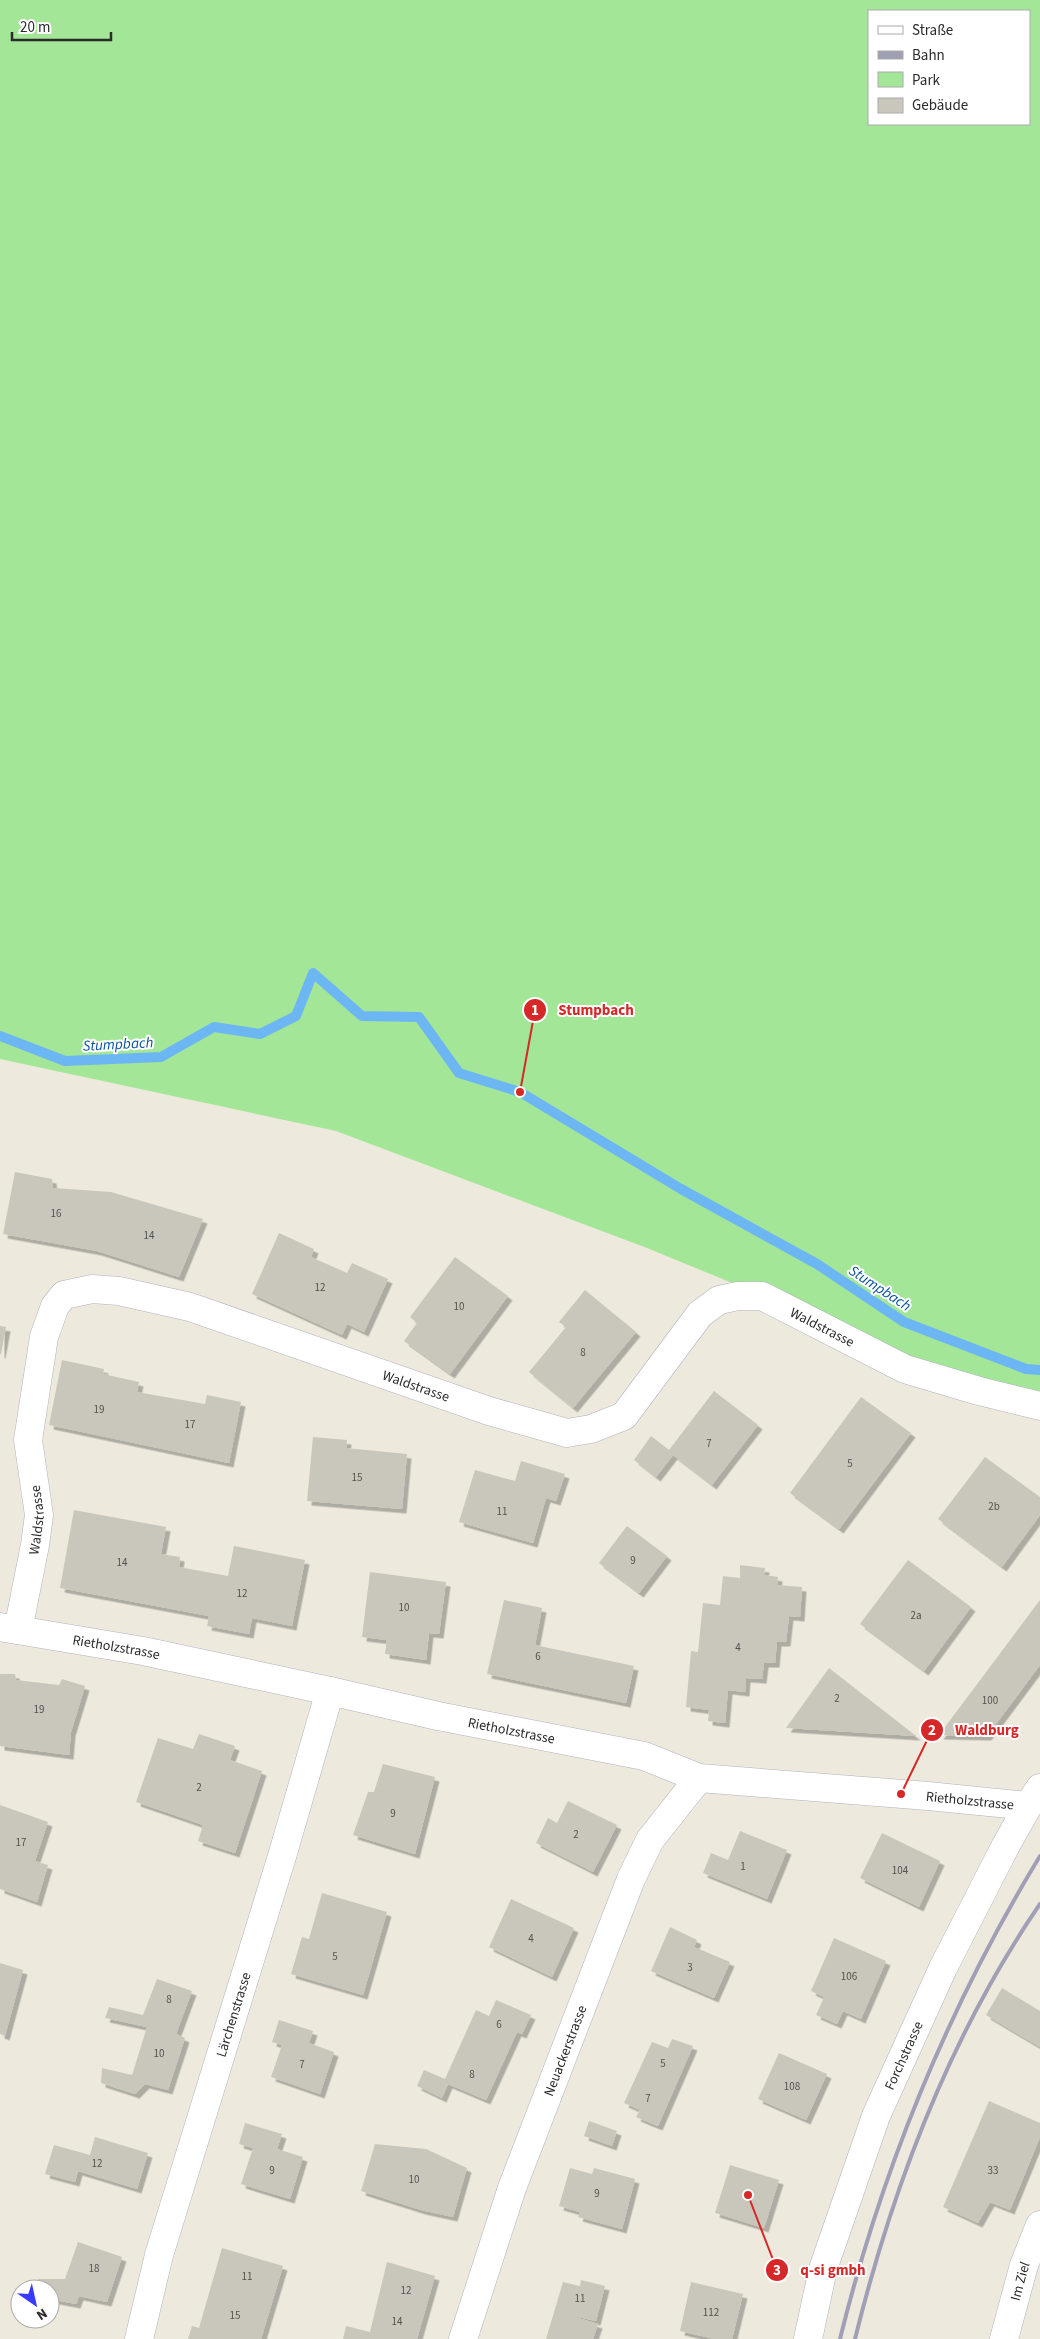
<svg xmlns="http://www.w3.org/2000/svg" width="1040" height="2339" font-family="'Source Sans 3',sans-serif">
<style>
.green{fill:#a4e697;fill-rule:evenodd}
.lines{fill:none;stroke-linecap:round;stroke-linejoin:round}
.stream{stroke:#6cb7f3;stroke-width:10}
.building{fill:#c9c7bb;filter:url(#shadow)}
.street-casing{stroke:#b1b1bf;stroke-width:29}
.secondary-casing{stroke:#b1b1bf;stroke-width:29}
.street{stroke:#fff;stroke-width:28}
.secondary{stroke:#fff;stroke-width:28}
.rail{stroke:#a09fb6;stroke-width:4}
.labels{text-anchor:middle;stroke-width:4;stroke-linejoin:round;paint-order:stroke}
.number-label{font-size:11px;fill:#52524f}
.street-label{font-size:14px;fill:#2b2b2b;stroke:#fff}
.water-label{font-size:15px;font-style:italic;fill:#0952a1;stroke:#fff}
.leader{fill:none;stroke:#d62828;stroke-width:2}
.callout-dot{fill:#d62828;stroke:#fff;stroke-width:2}
.mark-label{font-size:15px;text-anchor:middle;font-weight:bold;fill:#fff}
.callout-label{font-size:15px;text-anchor:middle;font-weight:bold;fill:#d62828;stroke:#fff;stroke-width:4;stroke-linejoin:round;paint-order:stroke}
</style>
<defs>
<filter id="shadow"><feDropShadow dx="4.5" dy="4.5" stdDeviation="0" flood-color="#0004"/></filter>
</defs>
<rect width="100%" height="100%" fill="#ede9dd"/>
<path class="green" d="M 0,0 L 1040,0 L 1040,1406 L 1029,1405 L 647,1248 L 336,1131 L 0,1059 ZM 869,11 L 1029,11 L 1029,124 L 869,124 Z"/>
<g class="lines">
<path class="stream" d="M 0,1036 L 65,1061 L 161,1057 L 214,1027 L 260,1034 L 296,1016 L 313,973 L 362,1016 L 419,1017 L 459,1073 L 520,1092 L 681,1189 L 817,1264 L 904,1322 L 1026,1369 L 1040,1370"/>
</g>
<path class="building" d="M 15,1172 L 52,1179 L 53,1188 L 111,1192 L 203,1219 L 179,1277 L 97,1251 L 3,1234 Z
M 279,1233 L 314,1249 L 311,1257 L 347,1273 L 352,1263 L 388,1279 L 364,1332 L 347,1324 L 342,1335 L 252,1294 Z
M 455,1257 L 508,1296 L 450,1374 L 404,1341 L 417,1323 L 410,1317 Z
M 585,1290 L 636,1332 L 573,1408 L 529,1372 L 566,1327 L 559,1322 Z
M 0,1326 L 6,1327 L 1,1354 L 0,1354 Z
M 62,1360 L 104,1369 L 103,1374 L 139,1382 L 137,1392 L 205,1404 L 207,1395 L 241,1402 L 229,1463 L 49,1425 Z
M 714,1391 L 758,1425 L 712,1485 L 673,1455 L 656,1477 L 634,1460 L 651,1436 L 669,1450 Z
M 861,1397 L 911,1433 L 839,1529 L 790,1493 Z
M 313,1437 L 347,1440 L 346,1448 L 407,1454 L 402,1509 L 307,1501 Z
M 985,1457 L 1040,1497 L 1040,1515 L 1002,1567 L 938,1519 Z
M 521,1461 L 565,1474 L 556,1501 L 546,1498 L 533,1543 L 459,1522 L 475,1470 L 515,1481 Z
M 74,1510 L 166,1527 L 161,1554 L 180,1557 L 179,1567 L 228,1576 L 234,1546 L 305,1560 L 292,1626 L 252,1618 L 249,1634 L 207,1626 L 209,1616 L 60,1588 Z
M 627,1526 L 667,1556 L 639,1593 L 599,1563 Z
M 908,1560 L 971,1607 L 924,1671 L 860,1624 Z
M 740,1565 L 765,1568 L 764,1575 L 778,1577 L 777,1585 L 802,1587 L 800,1617 L 789,1616 L 786,1642 L 777,1642 L 775,1663 L 764,1663 L 762,1679 L 746,1678 L 745,1692 L 728,1690 L 725,1723 L 708,1721 L 709,1710 L 686,1707 L 691,1651 L 698,1652 L 703,1603 L 720,1605 L 723,1576 L 740,1578 Z
M 370,1572 L 446,1582 L 439,1634 L 429,1633 L 426,1660 L 385,1654 L 387,1640 L 362,1637 Z
M 504,1600 L 542,1608 L 535,1645 L 634,1666 L 626,1703 L 487,1674 Z
M 1040,1600 L 1040,1665 L 987,1736 L 939,1735 Z
M 829,1668 L 916,1736 L 786,1728 Z
M 0,1674 L 15,1674 L 16,1680 L 59,1685 L 62,1679 L 85,1686 L 71,1732 L 69,1755 L 0,1746 Z
M 199,1734 L 235,1746 L 230,1760 L 262,1771 L 235,1853 L 198,1841 L 203,1825 L 136,1802 L 158,1738 L 193,1749 Z
M 383,1764 L 435,1777 L 415,1854 L 353,1835 L 368,1792 L 374,1792 Z
M 568,1801 L 617,1825 L 593,1872 L 536,1843 L 548,1818 L 557,1823 Z
M 0,1805 L 48,1822 L 35,1861 L 48,1865 L 37,1902 L 0,1889 Z
M 740,1831 L 787,1850 L 767,1899 L 703,1873 L 711,1853 L 728,1860 Z
M 882,1833 L 940,1861 L 919,1907 L 860,1878 Z
M 322,1893 L 387,1912 L 363,1995 L 291,1974 L 302,1937 L 309,1939 Z
M 511,1899 L 574,1928 L 552,1977 L 489,1947 Z
M 670,1927 L 697,1940 L 694,1947 L 730,1962 L 714,1998 L 651,1971 Z
M 834,1938 L 886,1961 L 861,2019 L 843,2011 L 837,2024 L 816,2015 L 824,1997 L 811,1991 Z
M 0,1963 L 23,1970 L 5,2036 L 0,2034 Z
M 157,1979 L 192,1991 L 176,2034 L 185,2038 L 168,2090 L 145,2084 L 135,2094 L 101,2083 L 102,2068 L 132,2075 L 147,2027 L 105,2018 L 109,2007 L 143,2015 Z
M 1002,1988 L 1040,2011 L 1040,2047 L 986,2015 Z
M 496,2000 L 531,2015 L 522,2034 L 517,2032 L 486,2100 L 448,2084 L 442,2098 L 417,2086 L 424,2070 L 445,2079 L 476,2010 L 489,2016 Z
M 279,2020 L 313,2031 L 309,2043 L 334,2052 L 320,2094 L 271,2077 L 282,2045 L 272,2042 Z
M 672,2039 L 693,2046 L 658,2126 L 636,2117 L 640,2110 L 624,2103 L 652,2042 L 668,2048 Z
M 779,2053 L 827,2074 L 806,2120 L 758,2099 Z
M 989,2101 L 1040,2123 L 1040,2137 L 1010,2210 L 990,2202 L 978,2223 L 943,2207 Z
M 589,2121 L 617,2131 L 612,2146 L 584,2136 Z
M 245,2123 L 282,2134 L 277,2149 L 303,2157 L 290,2199 L 241,2184 L 253,2148 L 239,2144 Z
M 95,2137 L 148,2153 L 137,2189 L 78,2171 L 75,2182 L 45,2174 L 54,2145 L 90,2155 Z
M 375,2144 L 426,2149 L 467,2168 L 453,2217 L 421,2210 L 361,2191 Z
M 730,2165 L 779,2180 L 764,2228 L 715,2213 Z
M 570,2168 L 592,2174 L 594,2168 L 635,2179 L 622,2229 L 578,2217 L 580,2212 L 559,2206 Z
M 78,2242 L 122,2257 L 107,2302 L 79,2296 L 76,2304 L 50,2299 L 50,2289 L 37,2289 L 38,2279 L 65,2279 Z
M 222,2248 L 283,2266 L 261,2339 L 188,2339 L 192,2326 L 199,2328 Z
M 387,2262 L 435,2276 L 417,2339 L 343,2339 L 346,2326 L 370,2332 Z
M 581,2280 L 605,2286 L 596,2321 L 561,2313 L 598,2324 L 593,2339 L 546,2339 L 563,2282 L 580,2286 Z
M 691,2282 L 743,2294 L 732,2339 L 715,2339 L 680,2331 Z"/>
<g class="lines">
<g class="street-casing">
<g id="street">
<path id="s1" d="M 0,1627 L 143,1651 L 330,1691 L 438,1716 L 644,1756 L 699,1778 L 928,1796 L 1028,1806"/>
<path id="s2" d="M 18,1630 L 35,1545 L 39,1515 L 28,1440 L 44,1337 L 55,1306 L 64,1295 L 92,1289 L 119,1291 L 190,1307 L 489,1411 L 567,1433 L 591,1429 L 624,1416 L 700,1314 L 719,1300 L 738,1296 L 762,1296 L 905,1369 L 979,1391 L 1040,1406"/>
<path id="s3" d="M 139,2339 L 159,2255 L 283,1853 L 330,1691"/>
<path id="s4" d="M 463,2339 L 512,2188 L 631,1879 L 650,1840 L 699,1778"/>
<path id="s5" d="M 1004,2339 L 1024,2265 L 1040,2225"/>
</g>
</g>
<g class="secondary-casing">
<g id="secondary">
<path id="s6" d="M 808,2339 L 823,2269 L 876,2116 L 943,1968 L 1005,1847 L 1028,1806 L 1040,1788"/>
</g>
</g>
<use href="#street" class="street"/>
<use href="#secondary" class="secondary"/>
<path class="rail" d="M 840,2339 C 882,2169 949,2006 1040,1856
M 855,2339 C 893,2185 950,2035 1040,1904"/>
</g>
<g class="labels">
<g class="number-label">
<text x="56" y="1217">16</text>
<text x="149" y="1239">14</text>
<text x="320" y="1291">12</text>
<text x="459" y="1310">10</text>
<text x="583" y="1356">8</text>
<text x="99" y="1413">19</text>
<text x="190" y="1428">17</text>
<text x="709" y="1447">7</text>
<text x="850" y="1467">5</text>
<text x="357" y="1481">15</text>
<text x="994" y="1510">2b</text>
<text x="502" y="1515">11</text>
<text x="633" y="1564">9</text>
<text x="122" y="1566">14</text>
<text x="242" y="1597">12</text>
<text x="404" y="1611">10</text>
<text x="916" y="1619">2a</text>
<text x="738" y="1651">4</text>
<text x="538" y="1660">6</text>
<text x="837" y="1702">2</text>
<text x="990" y="1704">100</text>
<text x="39" y="1713">19</text>
<text x="199" y="1791">2</text>
<text x="393" y="1817">9</text>
<text x="576" y="1838">2</text>
<text x="21" y="1846">17</text>
<text x="743" y="1870">1</text>
<text x="900" y="1874">104</text>
<text x="531" y="1942">4</text>
<text x="335" y="1960">5</text>
<text x="690" y="1971">3</text>
<text x="849" y="1980">106</text>
<text x="169" y="2003">8</text>
<text x="499" y="2028">6</text>
<text x="159" y="2057">10</text>
<text x="663" y="2067">5</text>
<text x="302" y="2068">7</text>
<text x="472" y="2078">8</text>
<text x="792" y="2090">108</text>
<text x="648" y="2102">7</text>
<text x="97" y="2167">12</text>
<text x="272" y="2174">9</text>
<text x="993" y="2174">33</text>
<text x="414" y="2183">10</text>
<text x="597" y="2197">9</text>
<text x="94" y="2272">18</text>
<text x="247" y="2280">11</text>
<text x="406" y="2294">12</text>
<text x="580" y="2302">11</text>
<text x="711" y="2316">112</text>
<text x="235" y="2319">15</text>
<text x="397" y="2325">14</text>
</g>
<g class="street-label">
<text dy="5" stroke="none"><textPath href="#s2" startOffset="1192">Waldstrasse</textPath></text>
<text dy="5" stroke="none"><textPath href="#s2" startOffset="712">Waldstrasse</textPath></text>
<text dy="5" stroke="none"><textPath href="#s2" startOffset="112">Waldstrasse</textPath></text>
<text dy="5" stroke="none"><textPath href="#s1" startOffset="118">Rietholzstrasse</textPath></text>
<text dy="5" stroke="none"><textPath href="#s1" startOffset="522">Rietholzstrasse</textPath></text>
<text dy="5" stroke="none"><textPath href="#s1" startOffset="988">Rietholzstrasse</textPath></text>
<text dy="5" stroke="none"><textPath href="#s3" startOffset="338">Lärchenstrasse</textPath></text>
<text dy="5" stroke="none"><textPath href="#s4" startOffset="306">Neuackerstrasse</textPath></text>
<text dy="5" stroke="none"><textPath href="#s6" startOffset="300">Forchstrasse</textPath></text>
<text dy="5" stroke="none"><textPath href="#s5" startOffset="60">Im Ziel</textPath></text>
</g>
<g class="water-label">
<text transform="translate(118 1044) rotate(-3)" y="5">Stumpbach</text>
<text transform="translate(880 1288) rotate(33)" y="5">Stumpbach</text>
</g>
</g>
<path class="leader" d="M520 1092L535 1010M901 1794L932 1730M748 2195L777 2270"/>
<g class="callout-dot">
<circle cx="520" cy="1092" r="5"/>
<circle cx="901" cy="1794" r="5"/>
<circle cx="748" cy="2195" r="5"/>
<circle cx="535" cy="1010" r="12"/>
<circle cx="932" cy="1730" r="12"/>
<circle cx="777" cy="2270" r="12"/>
</g>
<g class="mark-label">
<text x="535" y="1015">1</text>
<text x="932" y="1735">2</text>
<text x="777" y="2275">3</text>
</g>
<g class="callout-label">
<text x="596" y="1015">Stumpbach</text>
<text x="987" y="1735">Waldburg</text>
<text x="833" y="2275">q-si gmbh</text>
</g>
<rect x="868" y="10" width="162" height="115" fill="#ffffff" stroke="#aaaaaa"/>
<rect x="878" y="26" width="25" height="8" fill="#ffffff" stroke="#aaaaaa"/>
<text x="912" y="35" font-size="15" fill="#2b2b2b">Straße</text>
<rect x="878" y="51" width="25" height="8" fill="#a09fb6" stroke="#aaaaaa"/>
<text x="912" y="60" font-size="15" fill="#2b2b2b">Bahn</text>
<rect x="878" y="72" width="25" height="15" fill="#a4e697" stroke="#aaaaaa"/>
<text x="912" y="85" font-size="15" fill="#2b2b2b">Park</text>
<rect x="878" y="98" width="25" height="15" fill="#c9c7bb" stroke="#aaaaaa"/>
<text x="912" y="110" font-size="15" fill="#2b2b2b">Gebäude</text>
<g transform="translate(35 2304) rotate(146)"><circle r="24" fill="#ffffff" stroke="#aaaaaa"/>
<path d="M0-4L9 19L0 12L-9 19Z" fill="#383aff"/>
<text y="-8" font-size="14" font-weight="bold" text-anchor="middle" fill="#2b2b2b">N</text>
</g>
<path d="M12 32v8h99v-8" fill="none" stroke="#2b2b2b" stroke-width="2.5"/>
<text x="20" y="32" font-size="15" fill="#2b2b2b" stroke="#ffffff" stroke-width="4" paint-order="stroke">20 m</text>
</svg>
